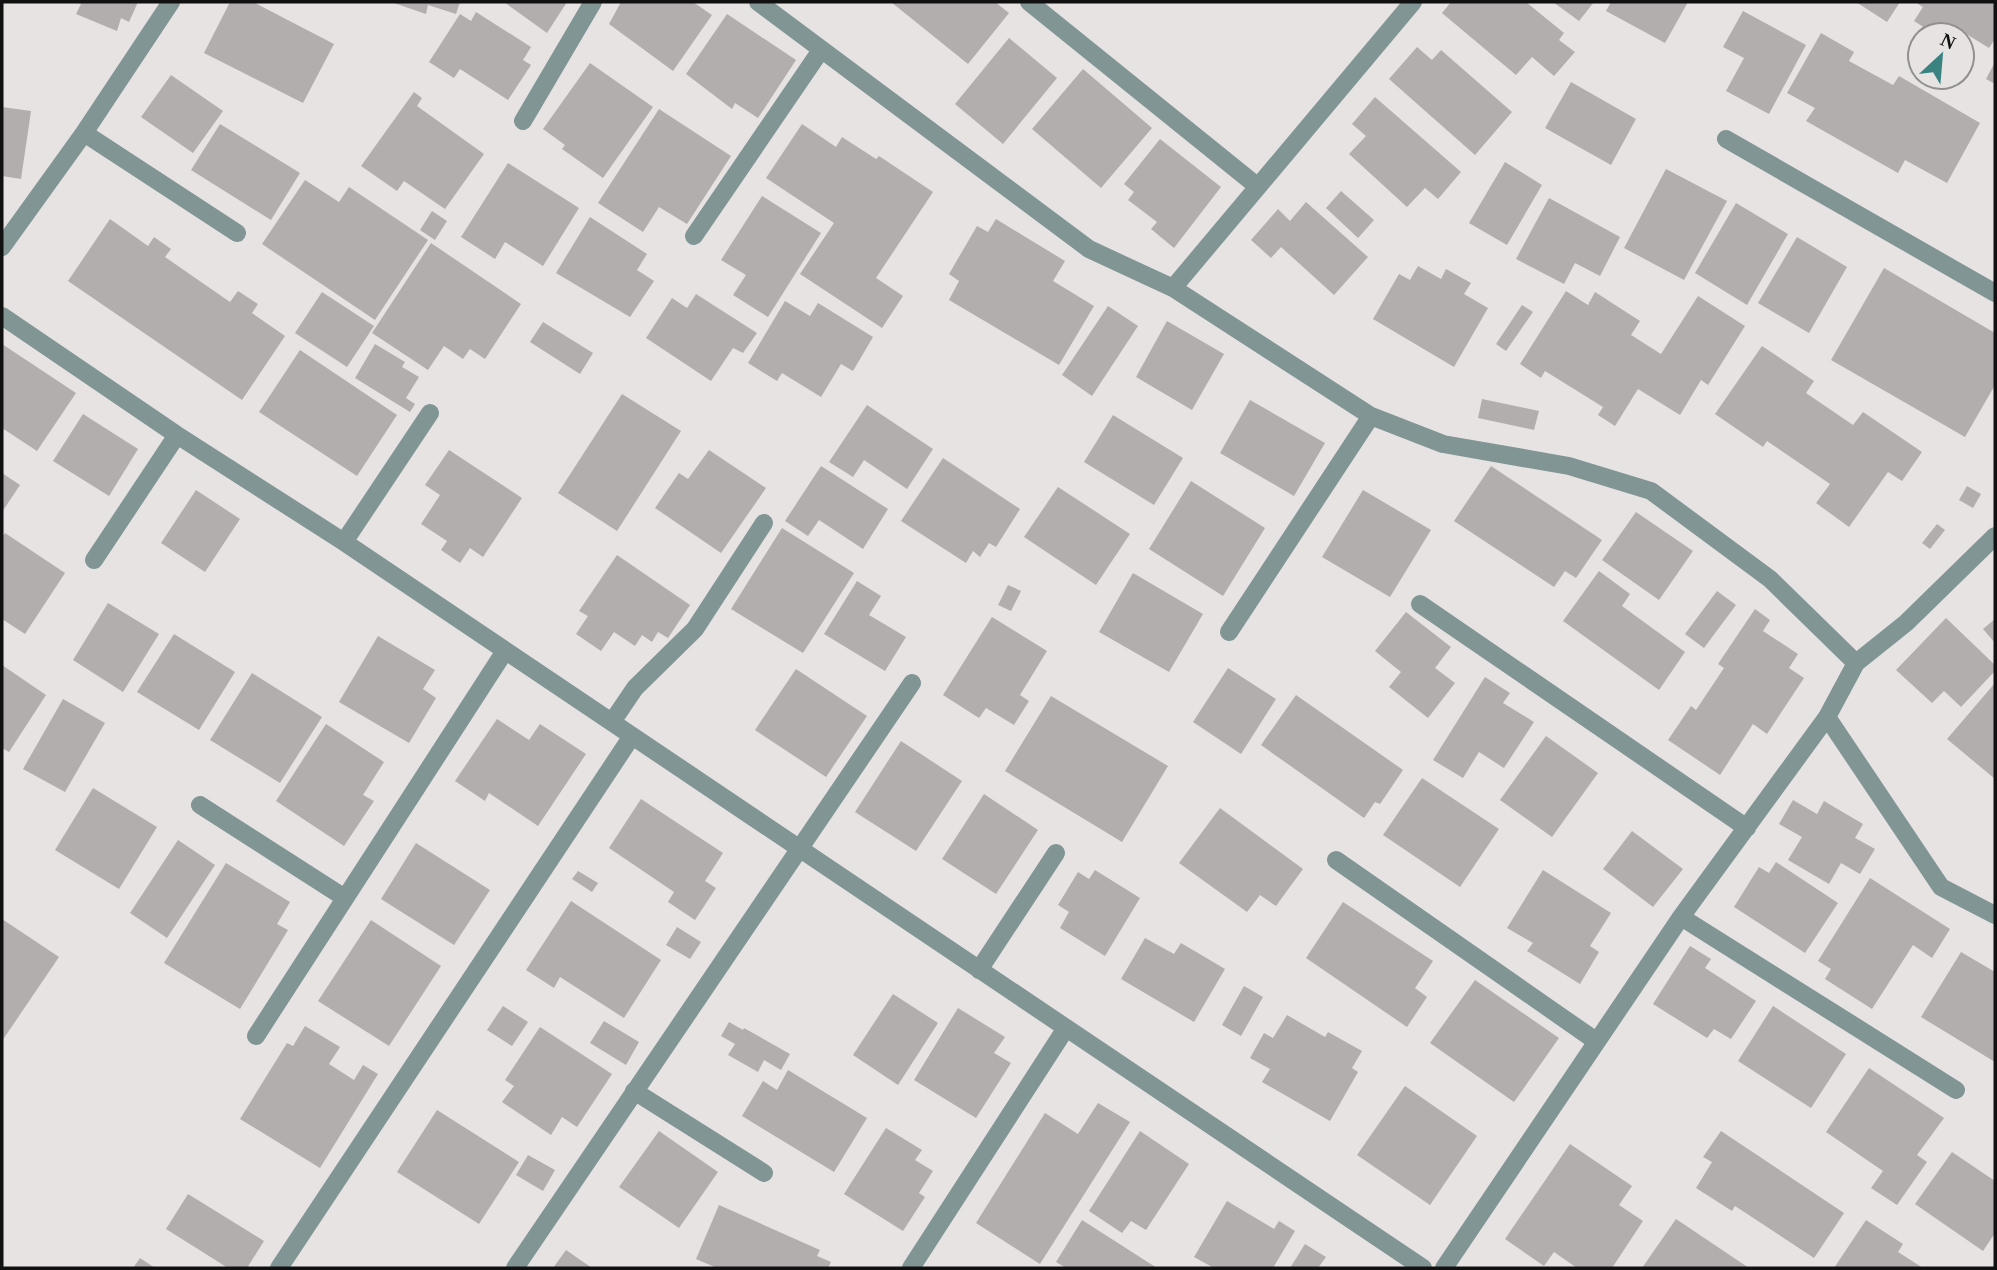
<svg xmlns="http://www.w3.org/2000/svg" width="1997" height="1270" font-family="Georgia,serif">
<style>
.building{fill:#b2aeae}
.lines{fill:none;stroke-linecap:round;stroke-linejoin:round}
.minor{stroke:#809594;stroke-width:18}
</style>
<rect width="100%" height="100%" fill="#e7e3e3"/>
<path class="building" d="M 75,2 L 138,2 L 129,22 L 121,18 L 117,31 L 76,14 L 81,4 Z
M 230,2 L 253,2 L 334,44 L 303,103 L 204,53 Z
M 391,2 L 460,2 L 456,14 L 428,5 L 426,14 Z
M 504,2 L 567,2 L 547,33 Z
M 621,2 L 693,2 L 712,15 L 673,71 L 609,24 Z
M 891,2 L 995,2 L 1009,13 L 968,64 Z
M 1451,2 L 1526,2 L 1564,33 L 1559,40 L 1575,52 L 1554,76 L 1532,57 L 1516,75 L 1442,13 Z
M 1553,2 L 1594,2 L 1579,21 Z
M 1611,2 L 1688,2 L 1665,43 L 1606,11 Z
M 1856,2 L 1900,2 L 1887,22 Z
M 1915,2 L 1995,2 L 1995,39 L 1989,48 L 1963,32 L 1961,35 L 1936,35 L 1914,21 L 1923,7 Z
M 1743,11 L 1806,45 L 1769,114 L 1726,91 L 1744,58 L 1723,47 Z
M 476,12 L 531,47 L 523,60 L 531,65 L 508,100 L 460,69 L 454,78 L 429,62 L 460,14 L 471,21 Z
M 727,14 L 796,60 L 758,118 L 735,103 L 732,109 L 686,74 Z
M 1821,33 L 1854,52 L 1849,61 L 1893,85 L 1899,76 L 1980,123 L 1947,183 L 1905,160 L 1898,173 L 1806,121 L 1815,108 L 1787,93 Z
M 1009,38 L 1057,78 L 1003,144 L 955,104 Z
M 1417,47 L 1432,60 L 1441,50 L 1512,112 L 1475,155 L 1389,79 Z
M 1995,62 L 1995,84 L 1986,79 Z
M 590,63 L 653,107 L 603,178 L 562,149 L 565,145 L 543,129 Z
M 1083,69 L 1152,128 L 1101,188 L 1032,129 Z
M 171,75 L 223,111 L 193,153 L 141,117 Z
M 1571,82 L 1636,119 L 1611,165 L 1545,128 Z
M 414,92 L 422,98 L 417,106 L 484,154 L 445,209 L 404,181 L 397,191 L 361,166 Z
M 1375,97 L 1461,172 L 1438,199 L 1425,188 L 1407,207 L 1349,154 L 1366,136 L 1352,124 Z
M 2,107 L 31,111 L 21,179 L 2,176 Z
M 659,109 L 731,156 L 687,224 L 659,207 L 643,232 L 598,203 Z
M 220,124 L 300,173 L 271,220 L 191,170 Z
M 802,124 L 836,147 L 842,137 L 876,159 L 879,156 L 933,192 L 876,278 L 903,296 L 882,328 L 800,274 L 834,223 L 766,178 Z
M 1160,139 L 1221,187 L 1174,248 L 1151,229 L 1157,222 L 1128,200 L 1134,192 L 1124,184 Z
M 1505,162 L 1542,185 L 1507,245 L 1469,223 Z
M 508,163 L 579,208 L 543,266 L 505,242 L 495,259 L 461,237 Z
M 1666,169 L 1727,201 L 1684,280 L 1624,248 Z
M 305,180 L 339,202 L 349,187 L 428,240 L 375,320 L 262,244 Z
M 1341,191 L 1374,220 L 1358,238 L 1326,208 Z
M 762,196 L 821,233 L 768,317 L 733,295 L 746,275 L 721,260 Z
M 1549,198 L 1620,237 L 1600,276 L 1575,263 L 1564,284 L 1516,259 Z
M 1306,202 L 1368,257 L 1334,295 L 1281,247 L 1271,258 L 1251,240 L 1278,209 L 1290,221 Z
M 1736,203 L 1788,234 L 1747,305 L 1695,273 Z
M 432,211 L 447,221 L 435,240 L 420,230 Z
M 590,217 L 647,254 L 637,270 L 654,281 L 630,317 L 556,273 Z
M 110,219 L 148,246 L 154,237 L 171,249 L 165,257 L 230,302 L 238,291 L 258,304 L 252,313 L 285,336 L 242,400 L 68,281 Z
M 996,219 L 1065,261 L 1053,281 L 1094,306 L 1059,365 L 949,300 L 959,281 L 949,274 L 977,226 L 988,232 Z
M 1797,237 L 1847,267 L 1809,333 L 1758,303 Z
M 431,243 L 521,304 L 485,359 L 470,349 L 463,359 L 444,346 L 428,370 L 372,333 Z
M 1418,266 L 1441,279 L 1446,269 L 1471,283 L 1464,294 L 1488,308 L 1454,367 L 1373,319 L 1399,274 L 1410,280 Z
M 1884,268 L 1995,333 L 1995,385 L 1965,437 L 1831,360 Z
M 1566,291 L 1588,305 L 1595,292 L 1640,321 L 1631,335 L 1661,354 L 1698,296 L 1745,326 L 1708,385 L 1701,380 L 1680,415 L 1638,389 L 1615,426 L 1598,415 L 1603,407 L 1545,371 L 1541,378 L 1520,364 Z
M 322,292 L 374,326 L 347,367 L 295,333 Z
M 696,294 L 757,333 L 743,353 L 733,348 L 711,381 L 646,338 L 672,298 L 687,308 Z
M 785,301 L 810,316 L 818,303 L 873,337 L 853,371 L 841,364 L 821,397 L 782,373 L 777,381 L 748,363 Z
M 1522,305 L 1533,312 L 1506,351 L 1496,344 Z
M 1108,306 L 1138,326 L 1092,396 L 1062,375 Z
M 1167,321 L 1224,354 L 1192,410 L 1136,377 Z
M 543,322 L 593,353 L 580,374 L 530,342 Z
M 2,344 L 76,393 L 37,451 L 2,428 Z
M 375,344 L 405,362 L 402,367 L 419,377 L 406,398 L 415,404 L 410,412 L 355,378 Z
M 1762,346 L 1814,381 L 1806,393 L 1853,425 L 1863,412 L 1922,452 L 1902,481 L 1888,472 L 1849,527 L 1816,503 L 1830,484 L 1767,441 L 1763,447 L 1715,414 Z
M 300,350 L 397,415 L 357,476 L 259,412 Z
M 622,394 L 681,431 L 617,531 L 558,493 Z
M 1482,399 L 1539,411 L 1534,430 L 1478,418 Z
M 1250,400 L 1325,443 L 1294,496 L 1220,453 Z
M 867,405 L 933,449 L 907,489 L 864,460 L 853,477 L 829,462 Z
M 83,414 L 138,449 L 109,496 L 53,461 Z
M 1113,415 L 1183,458 L 1154,505 L 1084,462 Z
M 449,450 L 522,498 L 483,557 L 470,548 L 460,563 L 441,550 L 447,541 L 421,524 L 440,495 L 425,485 Z
M 709,450 L 766,488 L 721,553 L 655,508 L 679,473 L 688,479 Z
M 943,458 L 1020,509 L 996,547 L 989,543 L 980,557 L 973,551 L 966,563 L 901,521 Z
M 821,466 L 888,509 L 863,549 L 819,520 L 808,536 L 785,521 Z
M 1491,466 L 1602,540 L 1576,578 L 1565,571 L 1554,587 L 1454,521 Z
M 2,473 L 20,485 L 2,512 Z
M 1191,481 L 1265,528 L 1223,596 L 1149,549 Z
M 1967,486 L 1981,494 L 1973,508 L 1959,500 Z
M 1058,487 L 1130,534 L 1096,585 L 1024,537 Z
M 196,490 L 240,519 L 205,572 L 161,543 Z
M 1363,490 L 1431,530 L 1390,597 L 1322,557 Z
M 1636,512 L 1693,551 L 1659,600 L 1602,560 Z
M 1937,524 L 1945,530 L 1930,549 L 1922,543 Z
M 782,528 L 854,573 L 803,653 L 731,609 Z
M 5,533 L 65,573 L 25,634 L 2,619 L 2,537 Z
M 617,555 L 690,605 L 668,638 L 658,632 L 652,642 L 642,635 L 635,646 L 614,632 L 601,651 L 576,634 L 588,616 L 579,611 Z
M 1599,571 L 1630,594 L 1622,606 L 1685,652 L 1659,690 L 1563,621 Z
M 1133,573 L 1203,614 L 1169,672 L 1099,632 Z
M 857,581 L 881,596 L 869,615 L 906,637 L 885,671 L 824,634 Z
M 1008,585 L 1021,591 L 1011,611 L 998,605 Z
M 1717,591 L 1736,605 L 1704,648 L 1685,634 Z
M 108,603 L 159,634 L 123,692 L 73,660 Z
M 1755,609 L 1770,620 L 1763,631 L 1798,654 L 1789,668 L 1804,678 L 1767,734 L 1753,724 L 1720,775 L 1668,740 L 1691,706 L 1696,710 L 1724,668 L 1718,664 Z
M 1406,612 L 1451,647 L 1435,668 L 1455,683 L 1428,718 L 1389,687 L 1401,672 L 1375,651 Z
M 992,617 L 1047,651 L 1020,695 L 1029,701 L 1014,725 L 986,708 L 979,718 L 943,695 Z
M 1946,618 L 1995,665 L 1995,671 L 1961,707 L 1944,691 L 1932,703 L 1896,670 Z
M 1995,619 L 1995,643 L 1983,629 Z
M 174,634 L 235,672 L 199,730 L 137,692 Z
M 378,636 L 435,670 L 423,689 L 436,698 L 409,743 L 339,702 Z
M 2,665 L 46,695 L 9,752 L 2,748 Z
M 1228,668 L 1276,699 L 1241,754 L 1193,722 Z
M 796,669 L 867,716 L 826,777 L 755,730 Z
M 252,673 L 322,717 L 280,783 L 210,740 Z
M 1485,677 L 1510,693 L 1503,703 L 1534,722 L 1504,768 L 1479,752 L 1463,778 L 1433,760 Z
M 1995,683 L 1995,779 L 1947,739 Z
M 1296,695 L 1403,770 L 1380,804 L 1375,802 L 1364,818 L 1261,745 Z
M 1051,696 L 1168,766 L 1122,842 L 1005,771 Z
M 63,699 L 105,723 L 65,792 L 23,769 Z
M 497,719 L 529,740 L 540,724 L 586,754 L 538,826 L 489,793 L 485,801 L 455,781 Z
M 326,724 L 384,762 L 363,795 L 374,801 L 344,846 L 276,801 Z
M 1546,736 L 1598,773 L 1552,837 L 1500,800 Z
M 901,741 L 962,781 L 916,851 L 855,812 Z
M 1422,778 L 1499,829 L 1460,887 L 1383,835 Z
M 93,788 L 157,827 L 119,889 L 55,850 Z
M 984,794 L 1038,830 L 996,894 L 942,859 Z
M 641,799 L 723,853 L 705,881 L 716,888 L 695,920 L 668,902 L 674,892 L 609,848 Z
M 1793,800 L 1817,814 L 1824,801 L 1863,824 L 1855,838 L 1875,849 L 1860,874 L 1841,863 L 1829,884 L 1788,860 L 1802,837 L 1779,824 Z
M 1220,808 L 1303,869 L 1276,906 L 1260,895 L 1247,912 L 1179,863 Z
M 1632,831 L 1683,869 L 1653,907 L 1603,869 Z
M 178,840 L 215,865 L 167,938 L 130,913 Z
M 416,843 L 490,890 L 454,945 L 381,899 Z
M 1776,862 L 1838,903 L 1805,953 L 1734,907 L 1759,867 L 1769,873 Z
M 226,863 L 290,902 L 277,924 L 288,930 L 240,1009 L 164,963 Z
M 1095,870 L 1140,898 L 1105,956 L 1060,928 L 1069,912 L 1058,905 L 1078,872 L 1089,879 Z
M 1543,870 L 1611,913 L 1590,946 L 1599,952 L 1580,984 L 1527,951 L 1533,943 L 1507,928 Z
M 578,871 L 598,883 L 592,892 L 572,879 Z
M 1870,878 L 1950,929 L 1932,958 L 1913,945 L 1872,1009 L 1825,979 L 1831,969 L 1818,961 Z
M 571,901 L 661,960 L 624,1018 L 560,977 L 554,988 L 526,970 Z
M 1343,902 L 1433,961 L 1415,988 L 1427,997 L 1407,1027 L 1306,958 Z
M 2,919 L 59,957 L 2,1041 Z
M 371,920 L 441,966 L 389,1046 L 318,1001 Z
M 677,927 L 701,942 L 690,959 L 666,945 Z
M 1145,938 L 1174,954 L 1181,943 L 1225,969 L 1194,1022 L 1121,979 Z
M 1690,946 L 1711,959 L 1705,968 L 1756,1001 L 1731,1039 L 1714,1029 L 1707,1038 L 1653,1004 Z
M 1961,952 L 1995,972 L 1995,1062 L 1921,1017 Z
M 1475,980 L 1559,1038 L 1514,1102 L 1430,1043 Z
M 1244,986 L 1263,997 L 1241,1036 L 1222,1025 Z
M 893,994 L 938,1023 L 898,1085 L 853,1055 Z
M 503,1006 L 528,1022 L 512,1046 L 487,1030 Z
M 1773,1006 L 1846,1054 L 1811,1108 L 1738,1061 Z
M 958,1008 L 1005,1037 L 994,1053 L 1011,1063 L 976,1118 L 914,1080 Z
M 1287,1015 L 1325,1037 L 1328,1032 L 1362,1051 L 1352,1068 L 1358,1072 L 1330,1121 L 1262,1082 L 1270,1069 L 1250,1058 L 1264,1033 L 1273,1038 Z
M 604,1021 L 639,1042 L 626,1065 L 590,1043 Z
M 729,1022 L 743,1030 L 744,1028 L 790,1054 L 781,1070 L 764,1060 L 758,1072 L 728,1055 L 735,1044 L 721,1036 Z
M 305,1026 L 340,1047 L 329,1064 L 354,1080 L 363,1065 L 378,1074 L 320,1168 L 240,1119 L 287,1043 L 293,1046 Z
M 540,1027 L 612,1074 L 577,1127 L 562,1117 L 551,1135 L 502,1102 L 514,1086 L 505,1080 Z
M 1869,1068 L 1944,1118 L 1917,1155 L 1927,1162 L 1897,1205 L 1871,1188 L 1883,1171 L 1826,1132 Z
M 788,1070 L 867,1118 L 834,1172 L 742,1116 L 763,1081 L 777,1090 Z
M 1405,1086 L 1477,1136 L 1430,1205 L 1357,1155 Z
M 1098,1103 L 1130,1122 L 1040,1264 L 976,1223 L 1045,1113 L 1078,1134 Z
M 437,1110 L 519,1162 L 479,1224 L 397,1172 Z
M 886,1128 L 922,1150 L 915,1160 L 933,1171 L 919,1193 L 925,1197 L 903,1231 L 844,1194 Z
M 659,1131 L 718,1172 L 679,1228 L 619,1187 Z
M 1140,1131 L 1189,1164 L 1146,1230 L 1131,1221 L 1122,1233 L 1089,1211 Z
M 1721,1131 L 1844,1213 L 1814,1258 L 1735,1206 L 1732,1211 L 1696,1188 L 1712,1162 L 1703,1157 Z
M 1570,1144 L 1632,1186 L 1619,1205 L 1643,1221 L 1612,1268 L 1577,1268 L 1554,1252 L 1544,1266 L 1505,1239 Z
M 1952,1152 L 1995,1181 L 1995,1233 L 1983,1251 L 1915,1204 Z
M 528,1155 L 555,1170 L 543,1191 L 516,1175 Z
M 188,1194 L 264,1241 L 247,1268 L 228,1268 L 166,1229 Z
M 1227,1201 L 1274,1229 L 1279,1221 L 1295,1231 L 1273,1268 L 1214,1268 L 1194,1257 Z
M 719,1205 L 820,1250 L 817,1256 L 831,1262 L 828,1268 L 717,1268 L 696,1259 Z
M 1676,1219 L 1749,1268 L 1642,1268 Z
M 1082,1220 L 1157,1268 L 1066,1268 L 1056,1262 Z
M 1866,1220 L 1903,1244 L 1898,1252 L 1923,1268 L 1834,1268 Z
M 1305,1244 L 1326,1257 L 1318,1268 L 1290,1268 Z
M 566,1250 L 592,1268 L 553,1268 Z
M 140,1258 L 155,1268 L 133,1268 Z"/>
<g class="lines">
<path class="minor" d="M 758,2 L 1089,249 L 1173,288 L 1371,416 L 1443,444 L 1569,466 L 1651,491 L 1770,579 L 1856,663
M 1029,2 L 1257,186
M 523,121 L 593,2
M 84,133 L 237,233
M 1726,139 L 1995,293
M 694,236 L 821,50
M 2,247 L 84,133 L 171,2
M 1173,288 L 1413,2
M 2,316 L 177,435 L 344,542 L 1423,1268
M 344,542 L 430,413
M 94,560 L 177,435
M 1420,604 L 1747,828
M 1229,632 L 1371,416
M 1827,717 L 1941,887 L 1995,915
M 612,722 L 635,688 L 695,629 L 764,523
M 200,805 L 345,898
M 1336,860 L 1596,1041
M 1681,917 L 1956,1090
M 979,970 L 1056,853
M 256,1036 L 505,651
M 634,1091 L 764,1173
M 279,1268 L 632,736
M 515,1268 L 912,683
M 911,1268 L 1066,1028
M 1444,1268 L 1681,917 L 1827,717 L 1856,663 L 1906,623 L 1995,536"/>
</g>
<rect width="1997" height="1270" fill="none" stroke="#121111" stroke-width="7"/>
<g transform="translate(1941 56) rotate(26)"><circle r="33" fill="#e7e3e3" stroke="#928f8f" stroke-width="2"/>
<path d="M0-5L12 26L0 18L-12 26Z" fill="#3b8381"/>
<text y="-10" font-size="19" font-weight="bold" text-anchor="middle" fill="#121111">N</text>
</g>
</svg>
